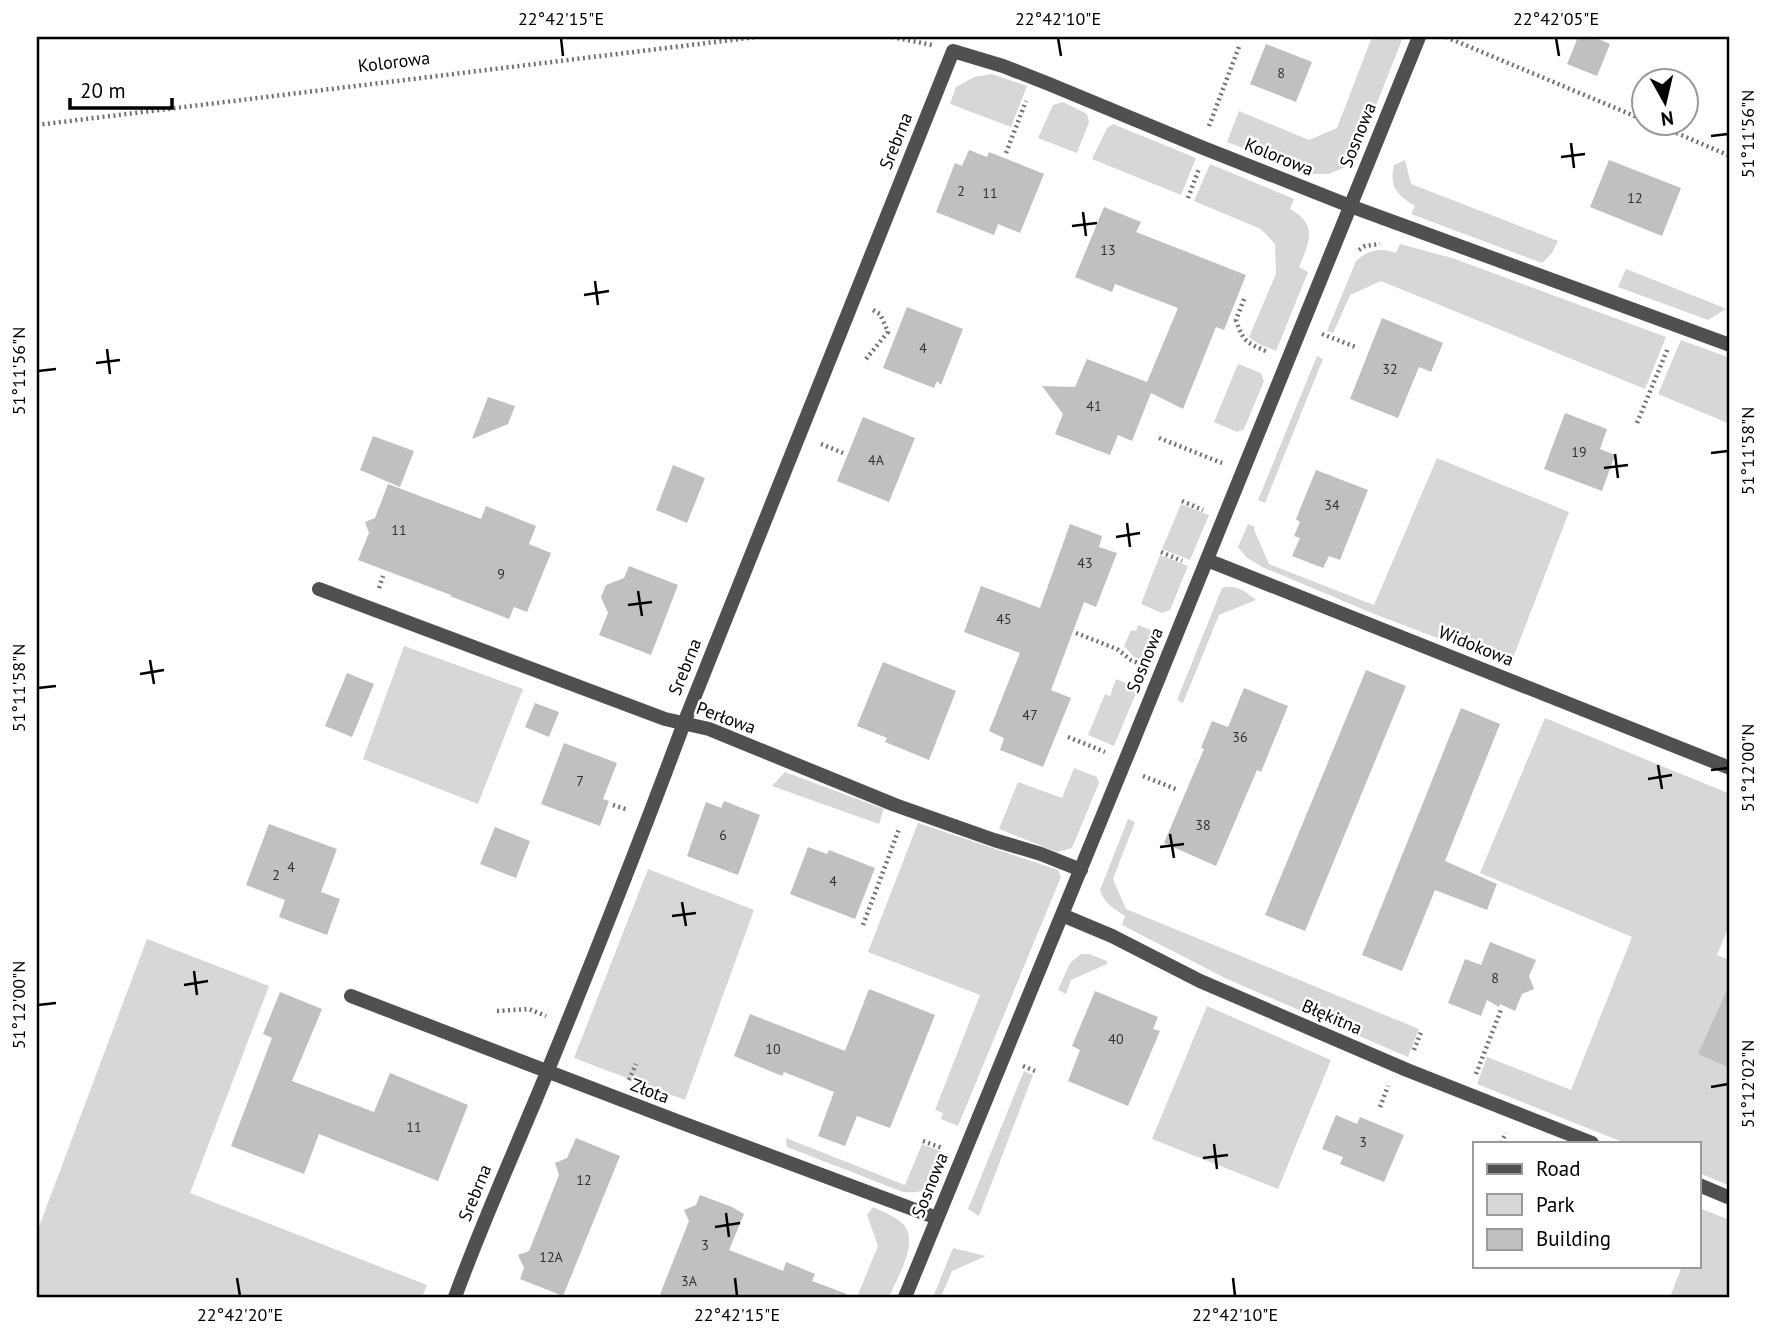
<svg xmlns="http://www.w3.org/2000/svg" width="1767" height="1334" font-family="'PT Sans',sans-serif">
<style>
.green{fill:#d7d7d7}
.building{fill:#c0c0c0}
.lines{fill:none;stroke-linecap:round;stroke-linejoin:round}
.path{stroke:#727272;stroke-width:4.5;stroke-dasharray:2 3.5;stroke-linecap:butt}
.minor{stroke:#505050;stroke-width:14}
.ticks{fill:none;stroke:#000;stroke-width:2.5}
.labels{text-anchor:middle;stroke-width:5;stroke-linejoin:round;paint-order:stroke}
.number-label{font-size:14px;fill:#303030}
.street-label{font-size:18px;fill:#000;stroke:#fff}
.neatline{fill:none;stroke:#000;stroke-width:2.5}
.ticks-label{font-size:18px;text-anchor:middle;fill:#000}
</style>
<rect width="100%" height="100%" fill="#fff"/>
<path class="green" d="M 1372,37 L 1403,37 L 1359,149 L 1345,167 L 1329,174 L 1312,174 L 1227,142 L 1239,111 L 1309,140 L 1337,128 Z
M 992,74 L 1027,86 L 1011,127 L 950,104 L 956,87 L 974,77 Z
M 1063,102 L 1087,114 L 1089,122 L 1077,153 L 1038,138 L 1053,105 Z
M 1113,124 L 1196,158 L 1181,195 L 1092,159 L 1107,128 Z
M 1405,160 L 1411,184 L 1558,241 L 1552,253 L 1542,263 L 1411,214 L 1415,206 C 1397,195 1389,187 1394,165 Z
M 1210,164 L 1294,199 L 1290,209 C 1319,225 1309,242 1299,267 L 1308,272 L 1276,351 L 1257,343 L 1249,337 L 1276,274 L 1275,244 L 1261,229 L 1194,201 Z
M 1400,244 L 1452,258 L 1666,337 L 1645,389 L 1381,281 L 1350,295 L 1333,333 L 1327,331 L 1356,261 C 1368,250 1380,247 1396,253 Z
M 1626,269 L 1712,303 L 1726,309 L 1708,320 L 1618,287 Z
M 1681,340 L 1730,358 L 1730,424 L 1658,394 Z
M 1317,356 L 1323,359 L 1265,503 L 1258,500 Z
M 1238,364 L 1261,373 L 1264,381 L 1244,429 L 1237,432 L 1214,422 Z
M 1437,458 L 1569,512 L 1510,666 L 1372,613 L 1262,567 L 1246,557 L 1238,547 L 1248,524 L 1255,527 L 1254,530 L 1269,564 L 1374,605 Z
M 1181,504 L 1209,515 L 1190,560 L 1162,549 Z
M 1160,555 L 1188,566 L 1170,610 L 1162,613 L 1141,604 Z
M 1226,587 C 1240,586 1246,592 1256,600 L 1219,615 L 1183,703 L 1177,700 L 1222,588 Z
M 1138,625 L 1156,632 L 1159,638 L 1148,663 L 1134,657 L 1124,646 L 1131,630 L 1136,631 Z
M 404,646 L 523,689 L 478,804 L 363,759 Z
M 1116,679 L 1133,686 L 1136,693 L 1114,746 L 1088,735 L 1105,694 L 1110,696 Z
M 1545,718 L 1730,794 L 1730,924 L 1717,955 L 1730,960 L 1730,1186 L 1699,1173 L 1699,1143 L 1625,1143 L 1477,1084 L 1487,1057 L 1571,1090 L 1632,937 L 1480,873 Z
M 1074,768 L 1097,777 L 1099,783 L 1072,848 L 1057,852 L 999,829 L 1018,782 L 1062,798 Z
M 785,772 L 884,809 L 879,824 L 772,786 Z
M 1128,819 L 1135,822 L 1113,879 L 1126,909 L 1419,1029 L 1408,1057 L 1227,979 L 1122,925 L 1125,916 C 1114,908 1104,904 1100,890 Z
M 918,823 L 1058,870 L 1061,877 L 958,1126 L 941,1119 L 943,1113 L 935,1110 L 980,995 L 868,952 Z
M 648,869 L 754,910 L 685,1100 L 574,1058 Z
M 147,939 L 269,986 L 190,1193 L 427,1285 L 422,1297 L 37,1297 L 37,1232 Z
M 1081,954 L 1089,954 L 1107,961 L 1107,964 L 1071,980 L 1066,994 L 1058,990 L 1070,963 Z
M 1207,1006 L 1331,1060 L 1278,1189 L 1152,1139 Z
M 1024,1071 L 1033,1075 L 979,1216 L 968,1209 Z
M 786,1138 L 905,1185 L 922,1144 L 948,1154 C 938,1179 933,1195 903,1192 L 787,1147 Z
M 873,1207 C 883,1212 895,1216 903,1224 C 920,1242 897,1278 889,1297 L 857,1297 L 878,1246 L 867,1215 Z
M 1699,1208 L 1730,1220 L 1730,1297 L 1670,1297 L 1682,1266 L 1699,1266 Z
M 953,1248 L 986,1256 L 952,1271 L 941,1297 L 933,1297 Z"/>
<path class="building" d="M 1578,37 L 1594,37 L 1610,44 L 1597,76 L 1567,64 Z
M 1266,44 L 1312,62 L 1296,102 L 1250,84 Z
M 969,150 L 987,157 L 989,152 L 1044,174 L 1020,233 L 998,224 L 994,235 L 936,212 L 955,163 L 962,166 Z
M 1609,160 L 1681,188 L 1662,236 L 1590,207 Z
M 1104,207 L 1141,222 L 1136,232 L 1246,275 L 1224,330 L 1216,327 L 1183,409 L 1151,393 L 1132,441 L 1118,435 L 1110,455 L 1055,434 L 1063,414 L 1042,386 L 1075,387 L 1087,359 L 1147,382 L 1178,308 L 1115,284 L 1112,292 L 1075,277 Z
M 907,307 L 963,329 L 941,385 L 937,381 L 934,388 L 883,368 Z
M 1382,318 L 1443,343 L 1431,372 L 1419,367 L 1398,418 L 1350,399 Z
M 488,397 L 515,406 L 508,424 L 472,439 Z
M 1565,413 L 1607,429 L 1600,449 L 1615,455 L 1602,491 L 1544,469 Z
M 863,417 L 915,438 L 889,502 L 837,481 Z
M 373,436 L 414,451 L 400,487 L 360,470 Z
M 673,465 L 705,478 L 687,523 L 656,510 Z
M 1316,470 L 1368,490 L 1340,560 L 1329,556 L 1323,568 L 1292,556 L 1300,538 L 1294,536 L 1300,522 L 1296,519 Z
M 388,484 L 481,519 L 486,506 L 536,526 L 529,544 L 551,553 L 527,612 L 514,607 L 509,619 L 450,596 L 451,595 L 358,560 L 369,533 L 365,522 L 375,518 Z
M 1070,524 L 1102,536 L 1099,547 L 1117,553 L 1096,607 L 1084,602 L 1051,690 L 1071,698 L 1043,767 L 1000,750 L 1004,738 L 989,731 L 1020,653 L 964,632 L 981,586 L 1040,608 Z
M 629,566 L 678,585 L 651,655 L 599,635 L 608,613 L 601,597 L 606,585 L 624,578 Z
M 883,662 L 956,691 L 929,760 L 885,742 L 887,738 L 857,726 Z
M 1366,670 L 1406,686 L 1305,931 L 1265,915 Z
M 347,673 L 374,684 L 352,737 L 325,726 Z
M 1244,688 L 1288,706 L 1261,772 L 1257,770 L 1216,866 L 1164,843 L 1204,749 L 1201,748 L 1212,721 L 1228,727 Z
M 535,703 L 559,712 L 549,737 L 525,727 Z
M 1461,708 L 1500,724 L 1445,861 L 1497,884 L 1487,910 L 1435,890 L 1402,971 L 1362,955 Z
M 564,743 L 617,763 L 603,799 L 609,801 L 600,826 L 541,804 Z
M 724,801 L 760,815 L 738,875 L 687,856 L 706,802 L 721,808 Z
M 269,824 L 337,849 L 321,892 L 340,899 L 327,935 L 279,917 L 285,900 L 246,885 Z
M 495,827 L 530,841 L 516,878 L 480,864 Z
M 808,847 L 827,854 L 829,850 L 875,868 L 855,919 L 790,894 Z
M 1490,942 L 1536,960 L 1529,976 L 1534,989 L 1522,994 L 1515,1011 L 1500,1004 L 1499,1007 L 1487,1000 L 1481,1016 L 1448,1003 L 1465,959 L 1481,965 Z
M 1730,983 L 1730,1068 L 1698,1054 Z
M 869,989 L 935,1015 L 890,1128 L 857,1116 L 845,1146 L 818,1136 L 834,1092 L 784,1072 L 782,1076 L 734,1056 L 750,1014 L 845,1051 Z
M 1095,991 L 1158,1017 L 1153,1029 L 1160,1031 L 1128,1106 L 1068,1081 L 1080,1050 L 1072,1046 Z
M 280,992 L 322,1009 L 292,1081 L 374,1112 L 390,1073 L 468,1105 L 438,1181 L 319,1134 L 304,1174 L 231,1146 L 272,1038 L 263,1034 Z
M 1336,1115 L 1357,1124 L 1360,1117 L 1404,1135 L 1384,1182 L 1340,1164 L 1343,1157 L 1322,1149 Z
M 576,1138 L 620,1156 L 563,1296 L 520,1279 L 524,1268 L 518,1255 L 529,1251 L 559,1175 L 555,1163 L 567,1158 Z
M 700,1195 L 732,1207 L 744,1214 L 729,1250 L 783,1271 L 786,1262 L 815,1274 L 812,1281 L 847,1294 L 846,1297 L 659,1297 L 689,1221 L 684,1210 L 696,1205 Z"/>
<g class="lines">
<path class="path" d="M 892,37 L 932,45
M 1446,37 L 1644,120
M 1651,122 L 1730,156
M 37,125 L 756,37
M 1209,126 L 1240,44
M 1006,153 L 1026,101
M 1188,198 L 1199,169
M 1359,250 L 1365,246 L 1380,244
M 1244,299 L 1236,320 C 1243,342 1247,343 1268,352
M 1322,334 L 1358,348
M 866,359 L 888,332 L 880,314 L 873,310
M 1637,423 L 1668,348
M 1159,438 L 1222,463
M 821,444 L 843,453
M 1182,501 L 1203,510
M 1161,552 L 1182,561
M 379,588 L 383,576
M 1076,633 L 1117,649 L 1131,660 L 1141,664
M 1068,737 L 1105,752
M 1143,776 L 1178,790
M 613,805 L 628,810
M 863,925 L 899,829
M 497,1011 L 529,1009 L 546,1016
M 1414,1050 L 1422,1030
M 1023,1066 L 1035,1071
M 1476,1074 L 1501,1010
M 629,1080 L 636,1064
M 1380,1107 L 1388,1086
M 923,1141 L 942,1148
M 1501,1143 L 1506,1133"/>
<path class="minor" d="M 1207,560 L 1730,768
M 319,589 L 665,719 L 709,729 L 895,805 L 994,840 L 1041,854 L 1081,870
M 1062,915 L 1112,936 L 1200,981 L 1407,1070 L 1592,1143
M 351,996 L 677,1121 L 937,1218
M 1699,1185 L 1730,1198
M 455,1297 C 483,1220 517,1146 548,1070 C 595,955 641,839 684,723 L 953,51 L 1003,66 L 1049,84 L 1201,147 L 1350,206 L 1730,345
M 905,1297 L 1132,744 L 1419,37"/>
</g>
<path class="ticks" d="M 561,38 L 563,56M 1058,38 L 1061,56M 1556,38 L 1559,56M 1711,136 L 1728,134M 1571,143 L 1574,168M 1561,157 L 1585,154M 1083,212 L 1086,236M 1072,226 L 1097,223M 595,281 L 598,305M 584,295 L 609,291M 107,349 L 110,374M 96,363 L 120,360M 38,371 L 56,369M 1711,453 L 1728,451M 1615,454 L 1618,478M 1604,468 L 1628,465M 1127,523 L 1130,547M 1116,537 L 1140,533M 638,591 L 642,616M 628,605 L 652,602M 150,660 L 154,684M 140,674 L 164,670M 38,688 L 56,686M 1658,765 L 1662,789M 1711,770 L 1728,768M 1648,779 L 1672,775M 1170,834 L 1174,858M 1160,847 L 1184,844M 682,902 L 686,926M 672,916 L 696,913M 194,971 L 197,995M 184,985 L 208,981M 38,1005 L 56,1003M 1711,1087 L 1728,1084M 1214,1144 L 1217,1169M 1203,1158 L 1228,1155M 726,1213 L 729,1237M 715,1227 L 740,1223M 237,1278 L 240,1296M 735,1278 L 737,1296M 1233,1278 L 1235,1296"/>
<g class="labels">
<g class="number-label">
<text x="1281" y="78">8</text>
<text x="961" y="196">2</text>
<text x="990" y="198">11</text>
<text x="1635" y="203">12</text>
<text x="1108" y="255">13</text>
<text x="923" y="353">4</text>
<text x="1390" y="374">32</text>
<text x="1094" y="411">41</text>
<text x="1579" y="457">19</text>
<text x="876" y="465">4A</text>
<text x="1332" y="510">34</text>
<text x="399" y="535">11</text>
<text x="1085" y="568">43</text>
<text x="501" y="579">9</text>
<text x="1004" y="624">45</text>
<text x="1030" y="720">47</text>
<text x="1240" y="742">36</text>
<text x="580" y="786">7</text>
<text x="1203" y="830">38</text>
<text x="723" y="840">6</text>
<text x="291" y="872">4</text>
<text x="276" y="880">2</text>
<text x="833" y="886">4</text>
<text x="1495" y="983">8</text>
<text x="1116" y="1044">40</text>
<text x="773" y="1054">10</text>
<text x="414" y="1132">11</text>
<text x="1363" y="1147">3</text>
<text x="584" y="1185">12</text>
<text x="705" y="1250">3</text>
<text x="551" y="1262">12A</text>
<text x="689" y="1286">3A</text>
</g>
<g class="street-label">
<text transform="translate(394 62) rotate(-7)" y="6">Kolorowa</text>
<text transform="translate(1358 135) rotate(-68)" y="6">Sosnowa</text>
<text transform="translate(896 141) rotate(-68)" y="6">Srebrna</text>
<text transform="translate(1279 157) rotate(22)" y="6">Kolorowa</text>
<text transform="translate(1476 646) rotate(22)" y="6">Widokowa</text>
<text transform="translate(1145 660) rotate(-68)" y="6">Sosnowa</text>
<text transform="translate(685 667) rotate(-68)" y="6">Srebrna</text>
<text transform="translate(726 718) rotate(20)" y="6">Perłowa</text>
<text transform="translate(1332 1017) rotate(23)" y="6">Błękitna</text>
<text transform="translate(650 1091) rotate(21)" y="6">Złota</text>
<text transform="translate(930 1185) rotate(-68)" y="6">Sosnowa</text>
<text transform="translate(475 1193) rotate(-68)" y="6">Srebrna</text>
</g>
</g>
<rect width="1767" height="1334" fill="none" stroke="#ffffff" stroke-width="77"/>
<rect x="1473" y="1142" width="228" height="126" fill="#ffffff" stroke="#999999" stroke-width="2"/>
<rect x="1487" y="1164" width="35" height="10" fill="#505050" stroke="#999999" stroke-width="2"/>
<text x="1536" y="1176" font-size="21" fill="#000000">Road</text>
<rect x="1487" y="1194" width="35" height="21" fill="#d7d7d7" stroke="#999999" stroke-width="2"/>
<text x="1536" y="1212" font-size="21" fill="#000000">Park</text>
<rect x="1487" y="1229" width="35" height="21" fill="#c0c0c0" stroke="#999999" stroke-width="2"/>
<text x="1536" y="1246" font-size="21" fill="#000000">Building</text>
<g transform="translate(1665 102) rotate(172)"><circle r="33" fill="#ffffff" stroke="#999999" stroke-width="2"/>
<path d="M0-5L12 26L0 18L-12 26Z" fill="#000000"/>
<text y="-10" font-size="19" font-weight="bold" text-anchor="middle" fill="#000000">N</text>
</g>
<path d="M70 98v10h102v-10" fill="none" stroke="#000000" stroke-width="3.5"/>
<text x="80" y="98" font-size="21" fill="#000000" stroke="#ffffff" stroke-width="5" paint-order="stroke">20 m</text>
<rect x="38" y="38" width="1690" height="1258" class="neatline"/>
<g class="ticks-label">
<text x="561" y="25">22°42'15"E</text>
<text x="1058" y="25">22°42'10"E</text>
<text x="1556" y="25">22°42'05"E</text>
<text transform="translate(1748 134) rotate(-90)" y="6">51°11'56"N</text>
<text transform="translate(19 371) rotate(-90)" y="6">51°11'56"N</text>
<text transform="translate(1748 451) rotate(-90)" y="6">51°11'58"N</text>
<text transform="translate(19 688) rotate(-90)" y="6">51°11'58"N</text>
<text transform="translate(1748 768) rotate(-90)" y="6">51°12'00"N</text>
<text transform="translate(19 1005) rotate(-90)" y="6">51°12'00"N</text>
<text transform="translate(1748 1084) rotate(-90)" y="6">51°12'02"N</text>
<text x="240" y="1321">22°42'20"E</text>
<text x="737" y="1321">22°42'15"E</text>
<text x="1235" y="1321">22°42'10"E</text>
</g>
</svg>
